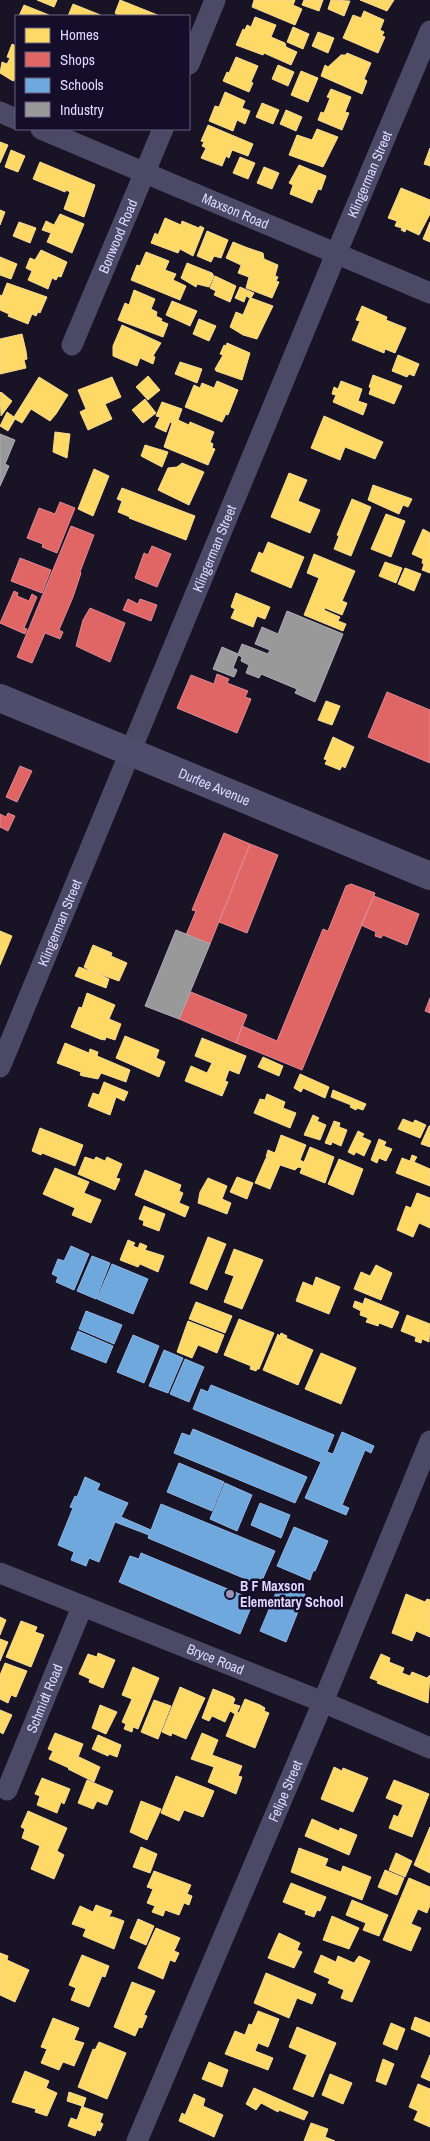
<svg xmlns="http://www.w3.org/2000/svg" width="430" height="2141" font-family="'Archivo Narrow',sans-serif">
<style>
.homes{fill:#ffd966;stroke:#f5d994}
.shops{fill:#e06666;stroke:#e08894}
.schools{fill:#6fa8dc;stroke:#91b6e6}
.industry{fill:#999;stroke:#aeacb8}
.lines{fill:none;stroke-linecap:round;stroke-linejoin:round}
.street{stroke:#4c4966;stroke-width:21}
.secondary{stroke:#504c6b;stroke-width:28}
.poi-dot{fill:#9993b3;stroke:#150e2b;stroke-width:2}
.labels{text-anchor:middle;stroke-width:5;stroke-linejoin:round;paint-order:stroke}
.street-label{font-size:14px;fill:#dfd8ff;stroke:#150e2b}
.poi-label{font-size:14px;font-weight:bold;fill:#dfd8ff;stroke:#150e2b;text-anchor:start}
</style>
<rect width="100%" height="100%" fill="#181425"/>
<path class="homes" d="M 37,0 L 57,0 L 54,7 Z
M 120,0 L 160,16 L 119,16 L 115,13 Z
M 254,0 L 295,0 L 293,5 L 302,9 L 295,25 L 252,7 Z
M 304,0 L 323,0 L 319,11 L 302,5 Z
M 331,0 L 350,1 L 344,16 L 328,9 Z
M 360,0 L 394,0 L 387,11 Z
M 73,4 L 103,16 L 68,16 Z
M 24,5 L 49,15 L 49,16 L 19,16 Z
M 364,11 L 384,20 L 380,30 L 384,32 L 382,36 L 385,37 L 378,53 L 343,38 L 353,15 L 361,18 Z
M 255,17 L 276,25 L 271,37 L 285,43 L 286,47 L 297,52 L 291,65 L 264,53 L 263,55 L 236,45 L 243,29 L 245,30 L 247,25 L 251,27 Z
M 293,27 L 309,34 L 303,49 L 287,42 Z
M 318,32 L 334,38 L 328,53 L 312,46 Z
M 12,44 L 16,46 L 16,79 L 13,81 L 0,73 L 2,62 L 7,64 L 10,58 L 7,57 Z
M 347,53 L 371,63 L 364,79 L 367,81 L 362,94 L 321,76 L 325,65 L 328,67 L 341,55 L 346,55 Z
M 236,57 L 258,66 L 251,82 L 253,83 L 249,92 L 223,81 L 227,72 L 229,73 Z
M 278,65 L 294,72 L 288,86 L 272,79 Z
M 301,71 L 318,78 L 308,102 L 291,95 Z
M 331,89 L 351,97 L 345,112 L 349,113 L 342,130 L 318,120 L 321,112 L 324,113 L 330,98 L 327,97 Z
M 225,92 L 245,101 L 242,108 L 250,111 L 245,124 L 237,120 L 233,131 L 209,121 L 215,106 L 219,107 Z
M 262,103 L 279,110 L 273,124 L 256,117 Z
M 286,110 L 302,117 L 296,131 L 280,124 Z
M 208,125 L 253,144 L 248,156 L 232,150 L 229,158 L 226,156 L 222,166 L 201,158 L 206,148 L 202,146 L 204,142 L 201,141 Z
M 317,129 L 338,137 L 323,167 L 289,155 L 297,135 L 312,140 Z
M 0,142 L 8,145 L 0,163 Z
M 430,148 L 430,166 L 424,164 Z
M 11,150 L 25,156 L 18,172 L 5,167 Z
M 240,157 L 255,163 L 248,179 L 233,173 Z
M 40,162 L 95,185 L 84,217 L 64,209 L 70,192 L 66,190 L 65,192 L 33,179 Z
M 299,165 L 326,176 L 321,190 L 318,189 L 312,203 L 290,194 L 293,185 L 289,183 Z
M 264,167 L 279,173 L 272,189 L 257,183 Z
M 401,188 L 430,200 L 430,214 L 419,235 L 406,229 L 405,232 L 401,230 L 402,228 L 395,226 L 397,221 L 388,218 Z
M 0,210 L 5,212 L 0,225 Z
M 60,214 L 84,224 L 72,253 L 47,242 L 51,233 L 42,230 L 46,221 L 54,225 Z
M 165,218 L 181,225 L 182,221 L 199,228 L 200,226 L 204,228 L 193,256 L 180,249 L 178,253 L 151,243 L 155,233 L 158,235 Z
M 19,222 L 36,228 L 30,243 L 13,236 Z
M 430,222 L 430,242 L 423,239 Z
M 207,231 L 228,240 L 221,258 L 214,256 L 211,262 L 197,256 Z
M 233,242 L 248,248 L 241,265 L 226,258 Z
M 248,248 L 263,253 L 264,259 L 278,265 L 275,276 L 278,277 L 276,281 L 279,282 L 272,298 L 246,288 L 249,277 L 238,273 Z
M 41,250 L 67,262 L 61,277 L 58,276 L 56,280 L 52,278 L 48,289 L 28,280 L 32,271 L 26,268 L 30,258 L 35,260 Z
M 146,252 L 169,261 L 165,270 L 176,274 L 173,280 L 186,286 L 180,300 L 131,280 L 137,265 L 140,266 Z
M 0,257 L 17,264 L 11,279 L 0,275 Z
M 187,263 L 212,273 L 214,276 L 209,287 L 197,284 L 196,287 L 181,278 Z
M 215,276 L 236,286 L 230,302 L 214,295 L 216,291 L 210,288 Z
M 7,283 L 47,297 L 40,313 L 38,312 L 36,316 L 32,314 L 28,324 L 8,316 L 9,314 L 0,310 L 0,295 L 2,296 Z
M 240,287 L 254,293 L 251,298 L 273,306 L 257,339 L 243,335 L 230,327 L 236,312 L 243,315 L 250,298 L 246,296 L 244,302 L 235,298 Z
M 134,290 L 155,299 L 151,309 L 157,312 L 156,316 L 162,319 L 161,321 L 168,324 L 163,337 L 118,320 L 125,303 L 129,305 Z
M 172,301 L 197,311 L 190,326 L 166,315 Z
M 362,306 L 387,317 L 386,320 L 406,328 L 395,353 L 385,349 L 384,353 L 352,340 L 360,321 L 356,320 Z
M 199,319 L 216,326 L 209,341 L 193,334 Z
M 122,325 L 161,343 L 153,356 L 155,357 L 153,364 L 140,358 L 137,366 L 113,356 L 113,346 Z
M 22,334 L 26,351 L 27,359 L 24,360 L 26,368 L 0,374 L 0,339 Z
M 227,343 L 250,353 L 242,380 L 216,371 L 215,369 L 223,355 L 220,354 L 224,345 L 226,346 Z
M 398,355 L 419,364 L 414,376 L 409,374 L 407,377 L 392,371 Z
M 180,362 L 202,369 L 197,383 L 175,374 Z
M 373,375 L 402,386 L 394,404 L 369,394 L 371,388 L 369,387 Z
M 148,376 L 160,390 L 148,400 L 136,387 Z
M 39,377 L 68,395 L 56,414 L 50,421 L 31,409 L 22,423 L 15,419 L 8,431 L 0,426 L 7,412 L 14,417 Z
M 112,377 L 121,397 L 105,404 L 112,419 L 88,430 L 80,412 L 86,409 L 78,390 Z
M 217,381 L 238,390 L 228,415 L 226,414 L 222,422 L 185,407 L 194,385 L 200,388 L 202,383 L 214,388 Z
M 341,381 L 362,389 L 358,401 L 367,404 L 363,415 L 333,402 L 336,395 L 332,394 L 334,387 L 338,389 Z
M 1,392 L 12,401 L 1,416 L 0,393 Z
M 145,399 L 156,413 L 143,423 L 132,410 Z
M 162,402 L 182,409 L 178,420 L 189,425 L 190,422 L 214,432 L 210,442 L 213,444 L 212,448 L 215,449 L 208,465 L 164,447 L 172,423 L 170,422 L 166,432 L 155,427 L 160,417 L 156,416 Z
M 324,416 L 383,442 L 375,459 L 345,447 L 340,460 L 311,448 Z
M 55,432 L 70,434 L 67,458 L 53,452 Z
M 145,445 L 168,452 L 162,467 L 141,456 Z
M 182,463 L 204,472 L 189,505 L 158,490 L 168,468 L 177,467 Z
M 94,469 L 109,476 L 93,516 L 78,509 Z
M 289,473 L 307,480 L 298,501 L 320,510 L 310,533 L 271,517 Z
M 373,485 L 412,499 L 408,507 L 403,505 L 399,514 L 368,500 Z
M 122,488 L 195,516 L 186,540 L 129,518 L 130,517 L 118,512 L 122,501 L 117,499 Z
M 352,499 L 371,507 L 351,556 L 334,549 L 339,536 L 337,535 Z
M 386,514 L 405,521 L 391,557 L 371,549 Z
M 423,529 L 430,533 L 430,573 L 422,570 L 424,564 L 422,563 L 423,559 L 412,554 Z
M 268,542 L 304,557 L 291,588 L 251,571 L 259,552 L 263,554 Z
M 314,554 L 355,571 L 342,601 L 347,603 L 342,615 L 325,608 L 324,610 L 340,617 L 338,621 L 346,624 L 343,631 L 304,615 L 319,578 L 307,573 Z
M 385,562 L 402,568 L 396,583 L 379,576 Z
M 405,568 L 421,574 L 414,591 L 398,584 Z
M 236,593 L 270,607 L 265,619 L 257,616 L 253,627 L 231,618 L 235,609 L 231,607 Z
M 326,701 L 340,706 L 332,725 L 318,720 Z
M 333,737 L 354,747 L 345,768 L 342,766 L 340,770 L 325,764 L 327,760 L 324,759 Z
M 0,931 L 12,936 L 0,965 Z
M 93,945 L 112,953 L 111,956 L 127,963 L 119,981 L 97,973 L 109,979 L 106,988 L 75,976 L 79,967 L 93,972 L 84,967 Z
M 87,993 L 115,1005 L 109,1019 L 121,1024 L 115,1040 L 106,1037 L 105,1040 L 100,1039 L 71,1027 L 79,1007 L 82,1008 Z
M 125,1036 L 159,1050 L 156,1058 L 165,1062 L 159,1077 L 116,1058 Z
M 202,1038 L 246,1056 L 239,1074 L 229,1070 L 225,1081 L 228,1082 L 222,1096 L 185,1081 L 191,1066 L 207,1073 L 212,1063 L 195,1056 Z
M 65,1043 L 89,1053 L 90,1049 L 98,1052 L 97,1056 L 130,1070 L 126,1082 L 101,1073 L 98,1079 L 83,1076 L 80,1075 L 81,1072 L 57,1063 Z
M 263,1057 L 283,1066 L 279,1076 L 258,1067 Z
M 300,1074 L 329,1087 L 325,1098 L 303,1088 L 301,1092 L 294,1088 Z
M 104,1082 L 128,1092 L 124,1101 L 116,1097 L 110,1115 L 88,1106 L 93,1093 L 99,1095 Z
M 333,1090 L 366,1104 L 363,1110 L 357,1108 L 356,1110 L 350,1107 L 351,1105 L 331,1097 Z
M 267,1094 L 285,1102 L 283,1108 L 296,1113 L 290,1128 L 254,1113 L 260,1099 L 265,1100 Z
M 313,1115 L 319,1118 L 317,1121 L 326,1125 L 320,1140 L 304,1135 Z
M 403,1119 L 413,1123 L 415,1120 L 426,1125 L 420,1138 L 398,1129 Z
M 334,1121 L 340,1123 L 339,1127 L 347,1130 L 341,1146 L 332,1142 L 331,1145 L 325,1143 Z
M 429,1126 L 430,1126 L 430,1147 L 421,1144 Z
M 40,1128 L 83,1145 L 75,1166 L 42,1153 L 41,1155 L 32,1151 Z
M 358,1131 L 364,1134 L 362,1137 L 371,1141 L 364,1156 L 356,1152 L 354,1155 L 348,1152 Z
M 281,1135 L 306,1145 L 300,1160 L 304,1162 L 310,1147 L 334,1157 L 325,1183 L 300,1173 L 302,1168 L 298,1167 L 295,1170 L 280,1165 L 270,1189 L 255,1183 L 266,1158 L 272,1159 L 266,1157 L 268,1150 L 275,1153 Z
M 379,1139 L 386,1142 L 384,1146 L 392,1149 L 386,1161 L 379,1158 L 377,1163 L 371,1160 Z
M 412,1155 L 417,1157 L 414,1162 L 430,1169 L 430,1186 L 396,1173 L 402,1158 L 410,1161 Z
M 85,1157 L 94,1160 L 96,1157 L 105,1161 L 107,1157 L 122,1164 L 116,1178 L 120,1179 L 115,1190 L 78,1174 Z
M 339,1159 L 363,1169 L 353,1195 L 328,1184 Z
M 55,1168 L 89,1182 L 84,1193 L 101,1200 L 91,1223 L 72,1215 L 75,1208 L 43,1194 Z
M 145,1170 L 181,1185 L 179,1191 L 183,1193 L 179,1203 L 189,1207 L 185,1217 L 135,1195 Z
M 237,1177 L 253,1183 L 247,1199 L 230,1192 Z
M 208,1178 L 227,1186 L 222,1199 L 231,1203 L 227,1214 L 198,1203 L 200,1192 Z
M 417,1193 L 430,1198 L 430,1228 L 419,1223 L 413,1237 L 397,1230 L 406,1206 L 411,1208 Z
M 144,1206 L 165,1214 L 159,1231 L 143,1225 L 144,1221 L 139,1219 Z
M 208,1237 L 226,1244 L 207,1290 L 190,1283 Z
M 128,1240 L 135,1243 L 133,1246 L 138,1248 L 140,1243 L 147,1246 L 145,1250 L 164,1256 L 158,1272 L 140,1264 L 138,1267 L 120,1260 Z
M 234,1249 L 263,1260 L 242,1309 L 224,1302 L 234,1276 L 225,1273 Z
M 376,1265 L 392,1273 L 381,1300 L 354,1289 L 361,1272 L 370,1276 Z
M 316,1277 L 340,1287 L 329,1314 L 296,1301 L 303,1282 L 313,1286 Z
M 365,1298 L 399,1312 L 392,1328 L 379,1323 L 378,1326 L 366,1322 L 368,1318 L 360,1315 L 361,1311 L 353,1307 L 355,1301 L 363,1304 Z
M 196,1302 L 232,1316 L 225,1333 L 189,1319 Z
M 407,1315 L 430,1324 L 429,1342 L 422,1339 L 421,1343 L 415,1341 L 416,1337 L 401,1331 Z
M 239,1319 L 274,1333 L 259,1369 L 257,1369 L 256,1371 L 250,1369 L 251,1366 L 224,1355 Z
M 188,1321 L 224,1335 L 217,1353 L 198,1345 L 192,1358 L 177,1352 Z
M 281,1333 L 287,1336 L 286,1338 L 313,1350 L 298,1385 L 263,1370 L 278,1334 L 280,1336 Z
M 321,1353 L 356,1368 L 341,1404 L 305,1389 Z
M 406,1594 L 425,1602 L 427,1599 L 430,1600 L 430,1637 L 416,1631 L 412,1641 L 392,1633 Z
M 0,1617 L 6,1620 L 0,1635 Z
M 21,1621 L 37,1627 L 35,1632 L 44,1635 L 31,1667 L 6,1657 Z
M 0,1639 L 8,1642 L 0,1661 Z
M 98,1653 L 115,1660 L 103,1688 L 89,1682 L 90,1679 L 79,1674 L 88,1654 L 97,1657 Z
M 381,1654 L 390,1658 L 389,1662 L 404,1668 L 402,1673 L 410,1676 L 412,1672 L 427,1678 L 430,1675 L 428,1703 L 377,1683 L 378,1681 L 370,1678 Z
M 5,1663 L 27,1671 L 16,1697 L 11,1695 L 8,1703 L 0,1699 L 0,1675 Z
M 133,1667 L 159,1678 L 138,1729 L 133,1727 L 132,1732 L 124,1729 L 126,1724 L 122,1722 L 132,1699 L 122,1695 Z
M 180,1687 L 205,1698 L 186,1739 L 172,1733 L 171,1736 L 162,1732 Z
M 213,1689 L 233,1697 L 235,1699 L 233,1704 L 240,1706 L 237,1712 L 239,1713 L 245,1699 L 260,1705 L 265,1708 L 264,1711 L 269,1713 L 255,1748 L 226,1736 L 235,1714 L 230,1711 L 225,1722 L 212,1716 L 209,1721 L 202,1718 Z
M 154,1700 L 171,1706 L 158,1739 L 141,1732 Z
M 100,1705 L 117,1712 L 106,1734 L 92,1728 Z
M 0,1710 L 12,1715 L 3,1734 L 0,1732 Z
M 55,1733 L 83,1744 L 77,1760 L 79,1757 L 100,1767 L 94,1782 L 68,1769 L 69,1768 L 49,1759 L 53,1751 L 48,1749 Z
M 202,1733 L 218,1740 L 212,1755 L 242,1766 L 238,1776 L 242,1777 L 236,1794 L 208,1782 L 214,1767 L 191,1759 Z
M 98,1735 L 121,1745 L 117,1757 L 109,1754 L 108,1756 L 92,1749 Z
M 334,1767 L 342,1771 L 343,1768 L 368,1778 L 353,1812 L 321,1799 Z
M 176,1776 L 214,1791 L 203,1817 L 184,1810 L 179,1821 L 161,1813 Z
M 42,1778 L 70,1789 L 64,1804 L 61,1802 L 57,1813 L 37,1805 L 40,1796 L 35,1794 Z
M 87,1780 L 113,1791 L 107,1805 L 97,1801 L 93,1809 L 78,1803 Z
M 394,1780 L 429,1794 L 412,1837 L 389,1828 L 394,1815 L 398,1817 L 403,1805 L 386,1798 Z
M 141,1801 L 161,1809 L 147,1840 L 130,1832 Z
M 28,1811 L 67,1828 L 57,1851 L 64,1855 L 54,1879 L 31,1869 L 40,1846 L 22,1838 L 25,1829 L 21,1827 Z
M 312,1819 L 339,1831 L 340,1828 L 357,1835 L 349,1855 L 305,1836 Z
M 430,1827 L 430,1873 L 414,1865 Z
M 141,1847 L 157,1854 L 150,1873 L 133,1867 Z
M 299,1848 L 328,1859 L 325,1866 L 341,1872 L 343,1866 L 371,1877 L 362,1900 L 291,1872 Z
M 396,1853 L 412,1861 L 405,1877 L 389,1870 Z
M 385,1870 L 404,1878 L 397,1895 L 378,1887 Z
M 154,1871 L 191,1885 L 187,1894 L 192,1896 L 189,1905 L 184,1903 L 179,1915 L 165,1910 L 163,1916 L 152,1912 L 155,1906 L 147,1903 L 153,1889 L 147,1887 Z
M 409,1878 L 430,1887 L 430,1905 L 427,1913 L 418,1909 L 411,1924 L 421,1928 L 411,1951 L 383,1940 Z
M 291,1883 L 326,1897 L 320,1911 L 317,1910 L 314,1917 L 305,1914 L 306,1911 L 283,1902 Z
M 352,1900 L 388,1915 L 379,1936 L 363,1930 L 366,1923 L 346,1915 Z
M 96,1905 L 112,1911 L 109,1917 L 113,1917 L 124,1921 L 114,1949 L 83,1936 L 86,1929 L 72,1924 L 80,1906 L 93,1912 Z
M 332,1916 L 359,1928 L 349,1949 L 323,1940 Z
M 138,1919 L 154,1926 L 146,1945 L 130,1938 Z
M 156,1928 L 180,1938 L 174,1951 L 179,1953 L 175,1962 L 170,1960 L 163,1979 L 138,1968 Z
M 279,1933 L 300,1943 L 297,1950 L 302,1952 L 294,1968 L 268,1958 Z
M 0,1953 L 8,1956 L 7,1960 L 29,1970 L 15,2002 L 0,1995 Z
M 82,1955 L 109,1966 L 105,1977 L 102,1976 L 89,2007 L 71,2000 L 76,1988 L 69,1985 Z
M 321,1955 L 336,1962 L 338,1956 L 354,1963 L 359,1956 L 370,1961 L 352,2002 L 341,1998 L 344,1990 L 328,1983 L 330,1979 L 314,1972 Z
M 266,1973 L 316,1994 L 312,2004 L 297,1998 L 289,2018 L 254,2003 Z
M 132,1982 L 155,1991 L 144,2015 L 147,2016 L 142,2028 L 139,2027 L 135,2036 L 114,2027 Z
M 258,2011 L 279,2019 L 268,2047 L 258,2043 L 255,2051 L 273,2058 L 268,2070 L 225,2054 L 235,2031 L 245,2035 L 249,2024 L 252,2025 Z
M 415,2017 L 430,2023 L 430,2037 L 411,2029 Z
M 53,2018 L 79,2028 L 74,2040 L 84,2043 L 74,2066 L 63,2062 L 59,2070 L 41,2063 L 47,2049 L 41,2047 Z
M 391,2023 L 405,2029 L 397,2050 L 383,2044 Z
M 297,2027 L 336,2043 L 313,2097 L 293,2089 L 307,2055 L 289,2047 Z
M 99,2042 L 126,2053 L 107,2099 L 78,2087 L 93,2049 L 95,2050 Z
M 430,2055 L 430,2081 L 421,2077 Z
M 383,2059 L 394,2064 L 386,2085 L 376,2081 Z
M 209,2062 L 228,2070 L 222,2087 L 202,2079 Z
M 25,2071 L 49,2081 L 46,2088 L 57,2093 L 47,2116 L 35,2112 L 36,2109 L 12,2102 Z
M 330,2074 L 352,2083 L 343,2104 L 322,2095 Z
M 418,2084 L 430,2089 L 430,2127 L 414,2120 L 418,2111 L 409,2107 Z
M 254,2088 L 308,2112 L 304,2120 L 279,2110 L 278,2112 L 261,2103 L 256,2110 L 246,2104 Z
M 69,2092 L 86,2098 L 83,2107 L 103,2114 L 100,2122 L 103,2124 L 100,2131 L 97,2130 L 95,2136 L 68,2126 L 71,2118 L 77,2120 L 82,2106 L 67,2101 Z
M 194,2094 L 205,2099 L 203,2106 L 223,2115 L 214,2137 L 179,2121 L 182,2113 L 185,2115 Z
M 311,2123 L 328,2129 L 325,2137 L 335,2141 L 304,2141 Z"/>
<path class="shops" d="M 60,502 L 75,508 L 57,553 L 42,547 L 43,544 L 27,538 L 39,508 L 55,514 Z
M 71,526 L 94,535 L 80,572 L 81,573 L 73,597 L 59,630 L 63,632 L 60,639 L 45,633 L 32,663 L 17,657 Z
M 152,546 L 171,554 L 157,587 L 135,578 L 144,553 L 148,555 Z
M 20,558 L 51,570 L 42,593 L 11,581 Z
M 14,591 L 18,593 L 17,596 L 29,601 L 32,594 L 37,597 L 24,628 L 27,629 L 25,634 L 0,623 Z
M 128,599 L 138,604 L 140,599 L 157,605 L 151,621 L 123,610 Z
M 90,608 L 125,623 L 110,662 L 76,646 L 83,620 Z
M 217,674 L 229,679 L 227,683 L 248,691 L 245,697 L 251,699 L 237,733 L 177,708 L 191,675 L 214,684 Z
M 387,692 L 430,710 L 430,763 L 368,737 Z
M 20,766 L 32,771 L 17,802 L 6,797 Z
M 8,813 L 15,816 L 8,831 L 0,827 L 0,814 L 6,817 Z
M 224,833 L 250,844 L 210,944 L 186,935 L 196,911 L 192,910 Z
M 250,844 L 278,855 L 247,933 L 219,922 Z
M 351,884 L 375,893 L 302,1070 L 236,1043 L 242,1026 L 277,1041 L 323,929 L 328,931 L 346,886 Z
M 374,896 L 419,914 L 407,945 L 383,935 L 381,938 L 375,936 L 376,932 L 361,925 Z
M 191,992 L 247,1015 L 236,1043 L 179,1019 Z
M 430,998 L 430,1013 L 425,1011 Z"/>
<path class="schools" d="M 71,1246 L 89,1254 L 74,1290 L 56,1282 L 58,1277 L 52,1274 L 58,1259 L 64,1261 Z
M 92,1256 L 110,1263 L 96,1299 L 77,1291 Z
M 112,1264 L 148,1279 L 133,1314 L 97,1299 Z
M 86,1311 L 122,1325 L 114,1344 L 79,1329 Z
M 78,1331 L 113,1346 L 106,1363 L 71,1349 Z
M 133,1335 L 159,1346 L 144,1383 L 117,1372 Z
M 164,1350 L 183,1358 L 168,1393 L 149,1386 Z
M 185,1359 L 204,1367 L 189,1402 L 170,1394 Z
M 211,1385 L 334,1435 L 327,1452 L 333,1454 L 342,1432 L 374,1446 L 371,1453 L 365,1450 L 342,1505 L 349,1508 L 346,1515 L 305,1498 L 321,1462 L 193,1409 L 201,1389 L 208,1392 Z
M 193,1429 L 307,1477 L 295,1503 L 174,1453 L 182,1433 L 190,1436 Z
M 179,1463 L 224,1482 L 212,1511 L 167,1492 Z
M 85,1477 L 100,1484 L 97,1490 L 128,1503 L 121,1517 L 151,1530 L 161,1504 L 275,1551 L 260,1585 L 148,1538 L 149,1535 L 115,1522 L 99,1562 L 89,1558 L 86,1566 L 71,1560 L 74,1552 L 58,1545 L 73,1508 L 70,1507 L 75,1496 L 77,1497 Z
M 225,1483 L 252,1495 L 237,1531 L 210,1519 Z
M 260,1503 L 290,1515 L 281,1538 L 251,1525 Z
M 294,1527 L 328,1541 L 315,1571 L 313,1571 L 310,1580 L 277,1566 Z
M 141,1553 L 254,1600 L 240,1634 L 119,1582 L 130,1556 L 139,1559 Z
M 280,1583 L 305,1594 L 286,1642 L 260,1631 Z"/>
<path class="industry" d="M 0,434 L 15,440 L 5,464 L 9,466 L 0,486 Z
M 287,611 L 343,634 L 315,702 L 295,693 L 297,689 L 261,674 L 259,678 L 246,673 L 249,665 L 241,661 L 242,657 L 238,655 L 233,668 L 237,670 L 234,677 L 213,669 L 222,647 L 238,654 L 242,644 L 268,654 L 270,650 L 255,644 L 262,627 L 278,634 Z
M 176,930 L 210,944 L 179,1019 L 145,1006 Z"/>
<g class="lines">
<g class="street">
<path d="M 189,64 L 215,0"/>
<path d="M 0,112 L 16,119"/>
<path id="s1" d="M 41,129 L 430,293"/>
<path id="s2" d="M 72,345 L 163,129"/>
<path id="s3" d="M 0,1067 L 336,254 L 430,31"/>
<path id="s4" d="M 0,1573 L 323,1702 L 430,1748"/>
<path id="s5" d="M 7,1790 L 82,1607"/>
<path id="s6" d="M 137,2141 L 323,1702 L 430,1441"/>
</g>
<path class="secondary" id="s7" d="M 0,698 L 430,876"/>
</g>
<circle class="poi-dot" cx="230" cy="1594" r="5"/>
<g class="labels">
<g class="street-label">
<text dy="5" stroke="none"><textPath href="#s3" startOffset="966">Klingerman Street</textPath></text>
<text dy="5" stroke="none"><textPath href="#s1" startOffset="211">Maxson Road</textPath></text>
<text dy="5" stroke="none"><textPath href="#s2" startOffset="118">Bonwood Road</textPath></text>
<text dy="5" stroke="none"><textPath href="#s3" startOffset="561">Klingerman Street</textPath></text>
<text dy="5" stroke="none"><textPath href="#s7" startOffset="232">Durfee Avenue</textPath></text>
<text dy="5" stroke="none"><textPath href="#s3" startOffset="156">Klingerman Street</textPath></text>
<text dy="5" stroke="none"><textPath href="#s4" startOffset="232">Bryce Road</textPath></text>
<text dy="5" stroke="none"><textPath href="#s5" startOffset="99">Schmidt Road</textPath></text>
<text dy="5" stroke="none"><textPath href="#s6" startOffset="380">Felipe Street</textPath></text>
</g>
<g class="poi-label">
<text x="240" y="1591">B F Maxson<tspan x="240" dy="16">Elementary School</tspan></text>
</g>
</g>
<rect x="15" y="15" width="175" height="115" fill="#150e2b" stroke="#665f80"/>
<rect x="25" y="28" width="25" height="15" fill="#ffd966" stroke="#665f80"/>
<text x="60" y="40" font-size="15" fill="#dfd8ff">Homes</text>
<rect x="25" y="52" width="25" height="15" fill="#e06666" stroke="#665f80"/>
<text x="60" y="65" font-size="15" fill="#dfd8ff">Shops</text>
<rect x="25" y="78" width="25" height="15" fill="#6fa8dc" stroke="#665f80"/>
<text x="60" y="90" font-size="15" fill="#dfd8ff">Schools</text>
<rect x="25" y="102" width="25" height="15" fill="#999999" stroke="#665f80"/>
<text x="60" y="115" font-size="15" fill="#dfd8ff">Industry</text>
</svg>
